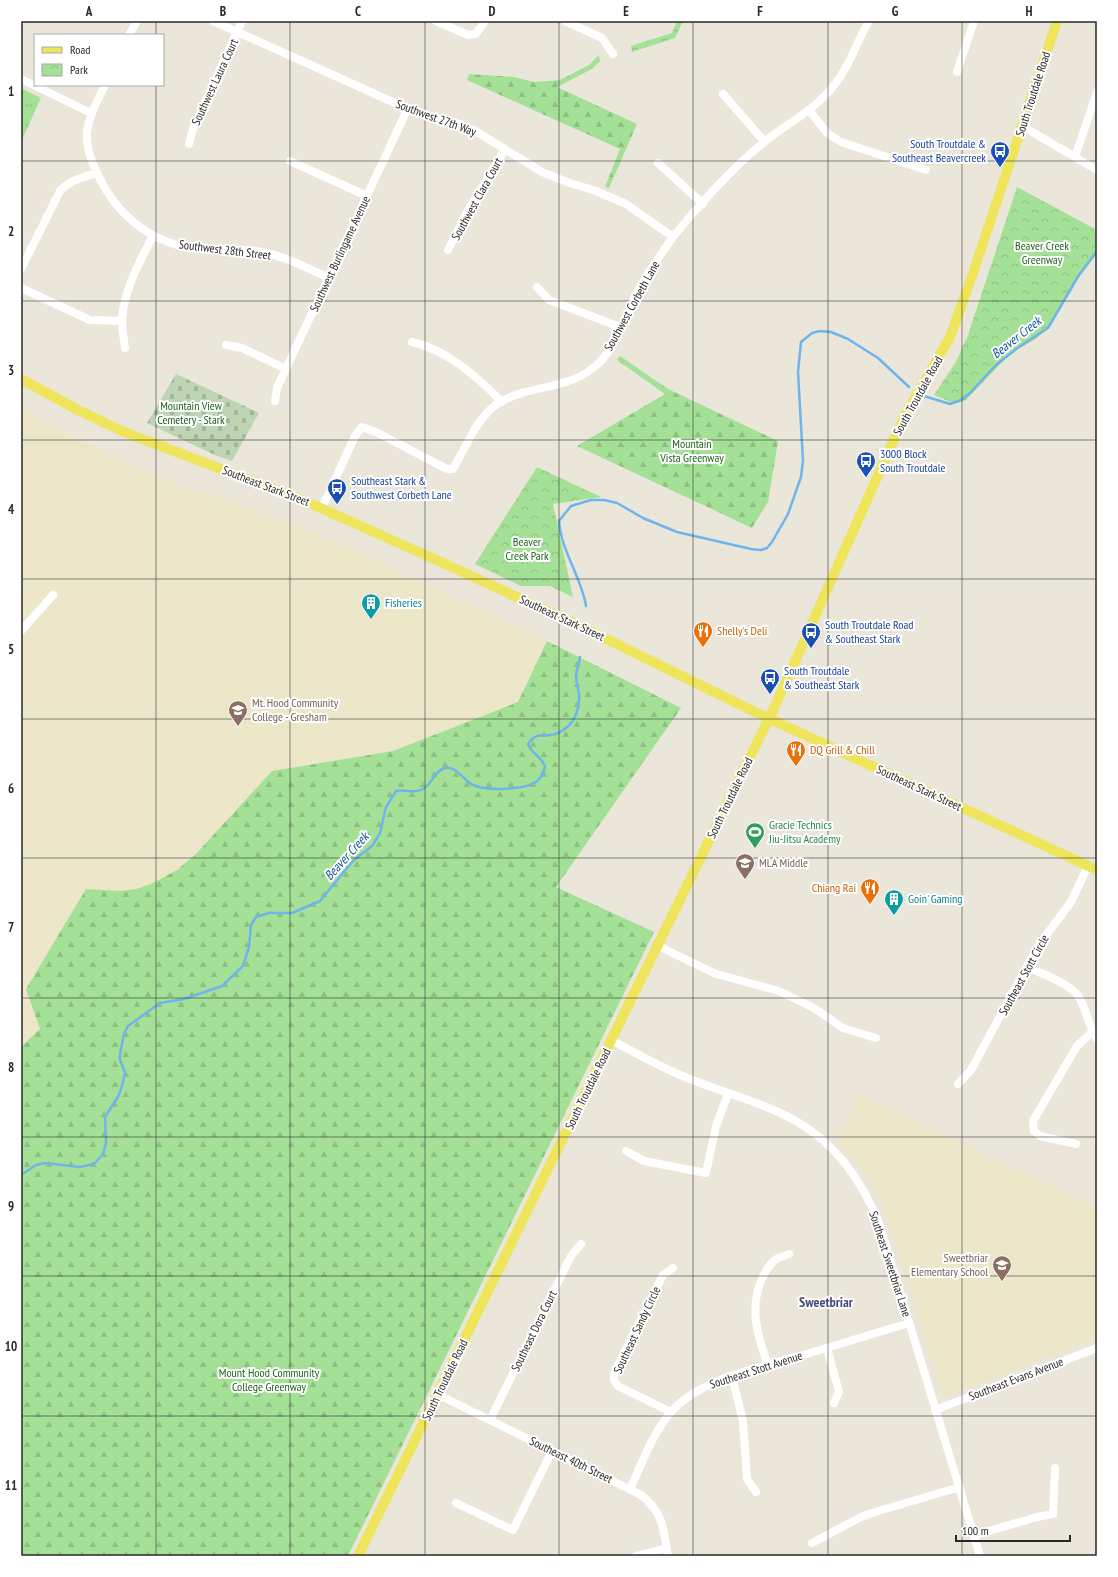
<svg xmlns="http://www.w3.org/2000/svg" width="1118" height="1577" font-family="'PT Sans Narrow',sans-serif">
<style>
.education{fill:#ede7c9}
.grass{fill:url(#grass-tufts)}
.forest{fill:url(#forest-firs)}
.cemetery{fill:url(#cemetery-stones)}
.park{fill:url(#park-crowns)}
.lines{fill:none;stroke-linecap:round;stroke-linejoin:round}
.stream{stroke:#6eb5ed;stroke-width:2.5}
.minor{stroke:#fff;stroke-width:8}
.major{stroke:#eee55c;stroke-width:10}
.grid{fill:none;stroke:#292929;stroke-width:1;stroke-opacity:0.55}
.labels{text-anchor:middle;stroke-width:4;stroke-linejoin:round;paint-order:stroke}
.street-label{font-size:12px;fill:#292929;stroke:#fff}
.transit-label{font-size:12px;fill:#164399;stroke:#fff;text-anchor:start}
.park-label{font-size:12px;fill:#1d641a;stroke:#fff}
.culture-label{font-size:12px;fill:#0d838f;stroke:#fff;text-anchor:start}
.food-label{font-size:12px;fill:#c56008;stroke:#fff;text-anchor:start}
.education-label{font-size:12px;fill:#785e54;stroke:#fff;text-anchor:start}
.leisure-label{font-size:12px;fill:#27864d;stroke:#fff;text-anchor:start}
.water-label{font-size:13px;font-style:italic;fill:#0f5196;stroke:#fff}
.quarter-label{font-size:14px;font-weight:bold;fill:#4a4a78;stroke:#fff}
.neatline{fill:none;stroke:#292929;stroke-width:1.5}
.grid-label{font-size:13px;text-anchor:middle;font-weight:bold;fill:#292929}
</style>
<defs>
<pattern id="grass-tufts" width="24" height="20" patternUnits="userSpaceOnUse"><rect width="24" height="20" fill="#a4e197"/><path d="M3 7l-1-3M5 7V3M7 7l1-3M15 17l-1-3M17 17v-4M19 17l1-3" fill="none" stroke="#8dc182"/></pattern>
<pattern id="forest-firs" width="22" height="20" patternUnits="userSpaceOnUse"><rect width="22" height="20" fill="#a4e197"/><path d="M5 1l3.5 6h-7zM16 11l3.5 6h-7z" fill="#8dc182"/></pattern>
<pattern id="cemetery-stones" width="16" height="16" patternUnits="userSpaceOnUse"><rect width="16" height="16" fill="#bdd5b2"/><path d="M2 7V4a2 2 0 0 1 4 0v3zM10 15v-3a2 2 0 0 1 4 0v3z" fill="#a2b799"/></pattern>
<pattern id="park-crowns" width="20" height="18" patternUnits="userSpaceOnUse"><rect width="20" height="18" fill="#a4e197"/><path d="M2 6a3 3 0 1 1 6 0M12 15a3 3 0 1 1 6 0" fill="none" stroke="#8dc182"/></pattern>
</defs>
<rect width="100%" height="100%" fill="#ebe6da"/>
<path class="education" d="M 21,407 L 59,429 L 128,463 L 217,499 L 219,496 L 346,546 L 547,641 L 518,702 L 393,751 L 272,771 L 195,855 L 177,870 L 151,884 L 136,889 L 121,891 L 86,889 L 26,989 L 40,1029 L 21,1047 Z
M 858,1094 L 1095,1207 L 1097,1212 L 1097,1338 L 943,1397 L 884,1207 L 863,1170 L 837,1141 Z"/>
<path class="grass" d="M 21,88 L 41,98 L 21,142 Z"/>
<path class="forest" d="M 599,55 L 600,61 L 592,69 L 557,87 L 637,124 L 609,188 L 605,187 L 620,149 L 467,80 L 469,74 L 514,77 L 534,82 L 560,80 L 589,65 Z
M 620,356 L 668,389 L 778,441 L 768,502 L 752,528 L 577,446 L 665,394 L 617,360 Z
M 547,641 L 681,708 L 556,887 L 654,932 L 348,1556 L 21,1556 L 21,1047 L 40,1029 L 26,989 L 86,889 L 121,891 L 136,889 L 151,884 L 177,870 L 195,855 L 272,771 L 393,751 L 518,702 Z"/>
<path class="cemetery" d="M 176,374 L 259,413 L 232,461 L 217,456 L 147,423 Z"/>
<path class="park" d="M 677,21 L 683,21 L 675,38 L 632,52 L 631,46 L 672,33 Z
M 1017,187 L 1097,230 L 1097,254 L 1070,289 L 1047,330 L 1034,340 L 1011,353 L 966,400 L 955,404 L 934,395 L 956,362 L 968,335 Z
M 537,467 L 601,497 L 553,504 L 573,597 L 550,586 L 521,586 L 475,564 Z"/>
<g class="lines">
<path class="stream" d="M 924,396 L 950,404 L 961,400 L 969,394 L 996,365 L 1019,347 L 1048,328 L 1079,275 L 1097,251
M 586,606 C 581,576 561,551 559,521 L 571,506 L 591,500 L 604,500 L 617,503 L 643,518 L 677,532 L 751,549 L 761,550 L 767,548 L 772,542 L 788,514 L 801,477 L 803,461 L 798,372 L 801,342 L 812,333 L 820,331 L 831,332 L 848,339 L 878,358 L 909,387
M 21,1175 L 36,1165 L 45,1163 L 80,1167 L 94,1164 L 103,1154 L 106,1143 L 105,1117 L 119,1095 L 123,1082 L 125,1072 L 120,1060 L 120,1054 L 124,1034 L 128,1026 L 160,1003 L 184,999 L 222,986 L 243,966 L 249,947 L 251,925 L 256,917 L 269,913 L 292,913 L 320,901 L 353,861 L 373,845 L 380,833 L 386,807 L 396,791 C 405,789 414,794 423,789 C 432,784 435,770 445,768 C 457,766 464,781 473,785 C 486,791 524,790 536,782 C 541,779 543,772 545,767 C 543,757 531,754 528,744 C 538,729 546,739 558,733 C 574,726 580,710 579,694 C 578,688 576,681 576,675 C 577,669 579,663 580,657"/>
<path class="minor" d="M 213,21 L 415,112 L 459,124 L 477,132 L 542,172 L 567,182 L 596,191 L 626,204 L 673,237
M 436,21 L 468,35 L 476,34 L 485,21
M 565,21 L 602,38 L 613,54
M 129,35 L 137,21
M 957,72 L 974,21
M 21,79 L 91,113
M 105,85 C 85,125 79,137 100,179 C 120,219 157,247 203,249 C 222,250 241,248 261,252 C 285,256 307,268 329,278
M 723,94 L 764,141
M 809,110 L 827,133 L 841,142 L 926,170
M 1022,126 L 1097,170
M 189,144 L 193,129 L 242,21
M 1075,157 L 1097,92
M 290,161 L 367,196
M 658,163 L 703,204
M 448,250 L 467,212 L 505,149
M 21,269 L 60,191 C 70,180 83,177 97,173
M 537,287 L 549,300 L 620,327
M 21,288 L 90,320 L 122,321
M 412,342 C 448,350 477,377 502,402
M 226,345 L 242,348 L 286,369
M 125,348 C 124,339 122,330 122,320 C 124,289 139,263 153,236
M 275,401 L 277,388 L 408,108
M 322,508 L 355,436 L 362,427 L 376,432 L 447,469 L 453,469 C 465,449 474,424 492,408 C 523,382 567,394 599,363 C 617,345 625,316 637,293 C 647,274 660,255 673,237 C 697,207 733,167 763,143 C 786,124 813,111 832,88 C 849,68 856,43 869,21
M 21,631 L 53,595
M 658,946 L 716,974 L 779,991 L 814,1008 L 843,1028 L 876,1038
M 1027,967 C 1042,974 1073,984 1080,999 C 1087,1012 1089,1027 1097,1039
M 611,1040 C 636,1053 660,1067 685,1077 C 721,1092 762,1102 796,1121 C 836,1144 862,1181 879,1223 L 980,1556
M 958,1084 L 971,1070 L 1038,946 L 1071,902 L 1088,866
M 1076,1144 L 1040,1136 L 1034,1131 L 1033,1121 L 1077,1046 L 1092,1032
M 626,1151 L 644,1161 L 706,1173 L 716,1126 L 728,1094
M 827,1348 L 839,1392 L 834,1403
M 768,1365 C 758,1337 749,1310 761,1281 C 764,1274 768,1265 775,1260 C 778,1257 785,1256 789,1254
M 732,1377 L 743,1421 L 747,1479 L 756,1492
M 437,1394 L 641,1495 C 664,1513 663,1529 668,1556
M 935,1410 L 1097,1348
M 671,1412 L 618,1386 L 614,1380 L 614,1373 L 663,1275 L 673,1268
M 490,1420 L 571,1256 L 581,1244
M 630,1489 C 642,1463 653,1432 672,1411 C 701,1378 768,1365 810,1353 C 843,1343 876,1333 909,1323
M 456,1503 L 513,1530 L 552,1451
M 975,1535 L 1037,1517 L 1053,1514 L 1055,1468
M 812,1543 L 861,1517 L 875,1512 L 960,1487
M 636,1556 L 667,1548"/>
<path class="major" d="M 21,379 L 78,410 L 124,432 L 305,501 L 443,563 L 580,626 L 755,712 L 1097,870
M 358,1556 L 776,704 L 904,417 L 950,337 L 972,276 L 1057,21"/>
</g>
<path class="grid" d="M 156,21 L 156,35M 290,21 L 290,1556M 425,21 L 425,1556M 559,21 L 559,1556M 693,21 L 693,1556M 828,21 L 828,1556M 962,21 L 962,1556M 156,85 L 156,1556M 21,161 L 1097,161M 21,301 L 1097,301M 21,440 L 1097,440M 21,579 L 1097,579M 21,719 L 1097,719M 21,858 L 1097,858M 21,998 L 1097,998M 21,1137 L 1097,1137M 21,1276 L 1097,1276M 21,1416 L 1097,1416"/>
<defs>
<g id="bus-pin" transform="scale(1)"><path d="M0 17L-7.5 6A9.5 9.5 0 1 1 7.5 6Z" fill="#1a4fb4" stroke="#fff"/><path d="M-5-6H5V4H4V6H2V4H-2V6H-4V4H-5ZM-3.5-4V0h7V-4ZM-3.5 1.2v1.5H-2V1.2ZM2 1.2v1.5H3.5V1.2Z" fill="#fff"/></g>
<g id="building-pin" transform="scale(1)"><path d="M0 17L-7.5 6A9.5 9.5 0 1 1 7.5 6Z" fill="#0f9aa8" stroke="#fff"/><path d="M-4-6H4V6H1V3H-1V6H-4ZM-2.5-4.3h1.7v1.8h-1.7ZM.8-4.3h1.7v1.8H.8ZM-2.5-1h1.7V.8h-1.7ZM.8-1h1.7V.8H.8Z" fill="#fff"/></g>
<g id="restaurant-pin" transform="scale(1)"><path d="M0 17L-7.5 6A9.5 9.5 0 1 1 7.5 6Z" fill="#e8710a" stroke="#fff"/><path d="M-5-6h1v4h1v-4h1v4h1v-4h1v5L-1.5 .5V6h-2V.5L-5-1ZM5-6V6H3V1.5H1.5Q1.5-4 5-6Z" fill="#fff"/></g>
<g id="university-pin" transform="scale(1)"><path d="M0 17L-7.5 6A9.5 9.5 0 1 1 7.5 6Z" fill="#8d6e63" stroke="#fff"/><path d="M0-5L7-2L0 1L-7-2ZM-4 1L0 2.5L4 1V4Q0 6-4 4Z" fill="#fff"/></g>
<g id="stadium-pin" transform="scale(1)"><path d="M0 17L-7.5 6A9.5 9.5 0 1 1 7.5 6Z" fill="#2e9e5b" stroke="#fff"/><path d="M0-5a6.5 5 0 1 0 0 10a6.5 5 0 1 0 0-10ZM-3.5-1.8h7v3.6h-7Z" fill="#fff"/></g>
<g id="school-pin" transform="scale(1)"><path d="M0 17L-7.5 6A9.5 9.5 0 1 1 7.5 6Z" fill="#8d6e63" stroke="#fff"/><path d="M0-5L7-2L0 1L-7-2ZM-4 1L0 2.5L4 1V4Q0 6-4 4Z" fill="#fff"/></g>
</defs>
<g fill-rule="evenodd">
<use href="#bus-pin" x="1000" y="151"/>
<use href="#bus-pin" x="866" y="461"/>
<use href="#bus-pin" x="337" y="488"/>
<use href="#building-pin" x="371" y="603"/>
<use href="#restaurant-pin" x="703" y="631"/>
<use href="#bus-pin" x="811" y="632"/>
<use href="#bus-pin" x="770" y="678"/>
<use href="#university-pin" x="238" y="710"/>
<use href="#restaurant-pin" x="796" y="750"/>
<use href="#stadium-pin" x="755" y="832"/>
<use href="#school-pin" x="745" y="863"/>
<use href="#restaurant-pin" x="870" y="888"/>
<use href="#building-pin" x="894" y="899"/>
<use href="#school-pin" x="1002" y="1265"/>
</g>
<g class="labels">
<g class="street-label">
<text transform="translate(215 82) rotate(-65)" y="4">Southwest Laura Court</text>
<text transform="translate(1033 94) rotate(-72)" y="4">South Troutdale Road</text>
<text transform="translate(436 118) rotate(20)" y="4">Southwest 27th Way</text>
<text transform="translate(477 199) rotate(-61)" y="4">Southwest Clara Court</text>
<text transform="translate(225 250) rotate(7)" y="4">Southwest 28th Street</text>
<text transform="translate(340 254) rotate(-65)" y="4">Southwest Burlingame Avenue</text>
<text transform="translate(632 306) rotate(-61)" y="4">Southwest Corbeth Lane</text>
<text transform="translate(918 396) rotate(-61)" y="4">South Troutdale Road</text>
<text transform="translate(266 486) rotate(21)" y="4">Southeast Stark Street</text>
<text transform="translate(562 618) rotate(25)" y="4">Southeast Stark Street</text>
<text transform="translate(919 788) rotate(25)" y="4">Southeast Stark Street</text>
<text transform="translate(730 798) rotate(-64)" y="4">South Troutdale Road</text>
<text transform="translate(1024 975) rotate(-61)" y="4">Southeast Stott Circle</text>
<text transform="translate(588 1089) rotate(-64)" y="4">South Troutdale Road</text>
<text transform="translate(890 1264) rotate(72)" y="4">Southeast Sweetbriar Lane</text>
<text transform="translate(637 1330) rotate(-65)" y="4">Southeast Sandy Circle</text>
<text transform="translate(534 1331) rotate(-64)" y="4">Southeast Dora Court</text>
<text transform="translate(756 1370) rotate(-18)" y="4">Southeast Stott Avenue</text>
<text transform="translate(1016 1379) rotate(-21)" y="4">Southeast Evans Avenue</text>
<text transform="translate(445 1380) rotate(-64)" y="4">South Troutdale Road</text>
<text transform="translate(571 1460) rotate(26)" y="4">Southeast 40th Street</text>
</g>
<g class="transit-label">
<text x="986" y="148" text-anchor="end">South Troutdale &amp;<tspan x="986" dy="14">Southeast Beavercreek</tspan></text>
<text x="880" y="458">3000 Block<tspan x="880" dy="14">South Troutdale</tspan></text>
<text x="351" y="485">Southeast Stark &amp;<tspan x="351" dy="14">Southwest Corbeth Lane</tspan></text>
<text x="825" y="629">South Troutdale Road<tspan x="825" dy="14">&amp; Southeast Stark</tspan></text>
<text x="784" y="675">South Troutdale<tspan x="784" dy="14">&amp; Southeast Stark</tspan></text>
</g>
<g class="park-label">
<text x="1042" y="250">Beaver Creek<tspan x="1042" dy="14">Greenway</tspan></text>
<text x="191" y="410">Mountain View<tspan x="191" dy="14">Cemetery - Stark</tspan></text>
<text x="692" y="448">Mountain<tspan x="692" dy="14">Vista Greenway</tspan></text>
<text x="527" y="546">Beaver<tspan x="527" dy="14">Creek Park</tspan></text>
<text x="269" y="1377">Mount Hood Community<tspan x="269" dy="14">College Greenway</tspan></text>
</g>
<g class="culture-label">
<text x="385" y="607">Fisheries</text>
<text x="908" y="903">Goin' Gaming</text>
</g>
<g class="food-label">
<text x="717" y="635">Shelly's Deli</text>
<text x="810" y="754">DQ Grill &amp; Chill</text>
<text x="856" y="892" text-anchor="end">Chiang Rai</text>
</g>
<g class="education-label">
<text x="252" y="707">Mt. Hood Community<tspan x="252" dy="14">College - Gresham</tspan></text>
<text x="759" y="867">MLA Middle</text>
<text x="988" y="1262" text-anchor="end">Sweetbriar<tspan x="988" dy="14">Elementary School</tspan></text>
</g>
<g class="leisure-label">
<text x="769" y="829">Gracie Technics<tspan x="769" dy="14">Jiu-Jitsu Academy</tspan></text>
</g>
<g class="water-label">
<text transform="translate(1016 337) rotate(-38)" y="5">Beaver Creek</text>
<text transform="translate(346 856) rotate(-48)" y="5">Beaver Creek</text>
</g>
<g class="quarter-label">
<text x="826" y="1307">Sweetbriar</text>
</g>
</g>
<rect width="1118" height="1577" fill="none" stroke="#ffffff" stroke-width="44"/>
<rect x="34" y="34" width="130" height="52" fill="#ffffff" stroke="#a9a9a9"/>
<rect x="42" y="47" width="20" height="6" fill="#eee55c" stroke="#a9a9a9"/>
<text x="70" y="54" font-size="12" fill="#292929">Road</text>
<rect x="42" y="64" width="20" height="12" fill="url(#park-crowns)" stroke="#a9a9a9"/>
<text x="70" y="74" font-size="12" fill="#292929">Park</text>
<path d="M956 1535v6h114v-6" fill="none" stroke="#292929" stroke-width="2"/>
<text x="962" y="1535" font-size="12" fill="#292929" stroke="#ffffff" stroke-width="3" paint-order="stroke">100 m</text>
<rect x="22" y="22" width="1074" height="1533" class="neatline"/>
<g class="grid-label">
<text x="89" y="16">A</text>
<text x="223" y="16">B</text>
<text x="358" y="16">C</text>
<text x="492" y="16">D</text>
<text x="626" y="16">E</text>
<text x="760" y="16">F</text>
<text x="895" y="16">G</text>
<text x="1029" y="16">H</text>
<text x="11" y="96">1</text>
<text x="11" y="236">2</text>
<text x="11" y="375">3</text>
<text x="11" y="514">4</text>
<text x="11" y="654">5</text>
<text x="11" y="793">6</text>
<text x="11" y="932">7</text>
<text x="11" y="1072">8</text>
<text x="11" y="1211">9</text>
<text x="11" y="1351">10</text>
<text x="11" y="1490">11</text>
</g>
</svg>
